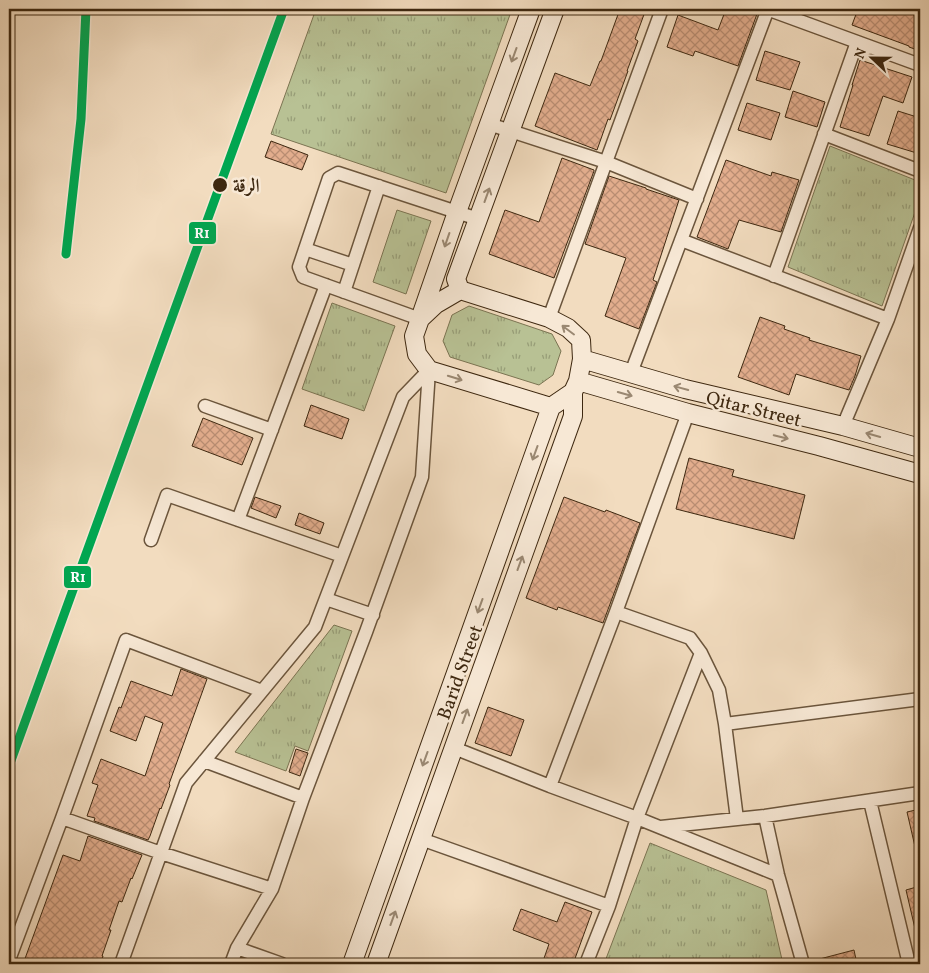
<svg xmlns="http://www.w3.org/2000/svg" width="929" height="973" font-family="Vollkorn,Amiri,serif">
<style>
.grass{fill:url(#grass-tufts);stroke:#7b7452}
.building{fill:url(#building-cross-hatch);stroke:#3e2810}
.lines{fill:none;stroke-linecap:round;stroke-linejoin:round}
.street-casing{stroke:#6b553c;stroke-width:15}
.secondary-casing{stroke:#3e2810;stroke-width:20}
.street{stroke:#f7e8d5;stroke-width:12}
.secondary{stroke:#f7e8d5;stroke-width:18}
.rail-1-casing{stroke:#f7e8d5;stroke-width:12}
.rail-1{stroke:#00a651;stroke-width:9}
.oneway{stroke:#9a8872}
.stop-dot{fill:#3e2810;stroke:#f7e8d5;stroke-width:2}
.labels{text-anchor:middle;stroke-width:5;stroke-linejoin:round;paint-order:stroke}
.stop-label{font-size:19px;font-weight:bold;fill:#3e2810;stroke:#f7e8d5;text-anchor:start}
.street-label{font-size:19px;fill:#3e2810;stroke:#f7e8d5}
.line-badge{stroke:#f7e8d5;stroke-width:2}
.badge-label{font-size:14px;text-anchor:middle;font-weight:bold;fill:#fff}
</style>
<defs>
<pattern id="grass-tufts" width="24" height="20" patternUnits="userSpaceOnUse" patternTransform="scale(1.25)"><rect width="24" height="20" fill="#b8c194"/><path d="M3 7l-1-3M5 7V3M7 7l1-3M15 17l-1-3M17 17v-4M19 17l1-3" fill="none" stroke="#979d77"/></pattern>
<pattern id="building-cross-hatch" width="8" height="8" patternUnits="userSpaceOnUse" patternTransform="scale(1.25)"><rect width="8" height="8" fill="#e2ad8d"/><path d="M0 0l8 8M0 8l8-8" fill="none" stroke="#b98d72"/></pattern>
</defs>
<rect width="100%" height="100%" fill="#f2dcbf"/>
<filter id="stains"><feTurbulence type="fractalNoise" baseFrequency=".004" numOctaves="4"/><feColorMatrix values="0 0 0 0 .2 0 0 0 0 .09 0 0 0 0 .02 0 0 0 .5 -.17"/></filter>
<radialGradient id="worn" r=".72"><stop offset=".6" stop-color="#630" stop-opacity="0"/><stop offset="1" stop-color="#630" stop-opacity=".3"/></radialGradient>
<path class="grass" d="M 316,9 L 512,9 L 446,193 L 271,134 Z
M 830,146 L 920,182 L 920,198 L 882,306 L 788,267 Z
M 397,210 L 431,221 L 406,294 L 373,282 Z
M 332,303 L 395,326 L 364,411 L 302,389 Z
M 469,306 L 552,334 L 561,351 L 553,375 L 539,385 L 450,357 L 443,341 L 452,315 Z
M 334,625 L 352,631 L 308,751 L 295,746 L 286,771 L 235,752 Z
M 650,843 L 766,890 L 783,964 L 604,964 Z"/>
<path class="building" d="M 620,9 L 646,9 L 635,39 L 638,41 L 627,71 L 628,71 L 610,120 L 608,119 L 597,150 L 535,126 L 555,73 L 590,86 L 600,61 L 601,61 Z
M 726,9 L 743,9 L 757,14 L 738,66 L 695,51 L 693,56 L 667,47 L 678,15 L 718,30 Z
M 858,9 L 897,9 L 920,17 L 920,51 L 909,47 L 909,46 L 852,25 Z
M 765,51 L 800,62 L 790,90 L 756,80 Z
M 860,60 L 912,77 L 903,103 L 883,96 L 869,136 L 840,127 L 853,85 L 852,85 Z
M 793,91 L 825,102 L 817,127 L 785,117 Z
M 747,103 L 780,113 L 771,140 L 738,130 Z
M 898,111 L 920,118 L 920,154 L 887,144 Z
M 271,141 L 308,155 L 302,170 L 265,157 Z
M 562,158 L 594,170 L 594,171 L 554,278 L 489,254 L 505,210 L 539,222 Z
M 726,160 L 771,176 L 772,172 L 799,180 L 781,232 L 739,220 L 728,249 L 697,237 Z
M 609,176 L 646,188 L 646,189 L 679,200 L 653,280 L 657,282 L 639,329 L 605,316 L 626,258 L 585,244 Z
M 760,317 L 785,326 L 784,329 L 810,338 L 809,340 L 861,356 L 855,376 L 849,390 L 796,374 L 789,395 L 738,377 Z
M 311,405 L 349,419 L 342,439 L 304,426 Z
M 203,418 L 253,438 L 242,465 L 192,446 Z
M 689,458 L 734,470 L 732,476 L 805,495 L 794,539 L 676,509 Z
M 255,497 L 281,506 L 276,518 L 251,508 Z
M 564,497 L 605,512 L 606,510 L 640,523 L 603,623 L 558,607 L 557,610 L 526,598 Z
M 299,513 L 324,523 L 320,534 L 295,525 Z
M 181,669 L 207,679 L 169,784 L 170,785 L 161,809 L 160,808 L 150,836 L 148,840 L 94,821 L 95,818 L 87,816 L 98,785 L 92,783 L 101,759 L 145,776 L 163,723 L 145,716 L 136,741 L 110,731 L 119,707 L 121,708 L 131,681 L 172,696 Z
M 488,707 L 524,720 L 511,756 L 475,743 Z
M 296,749 L 308,753 L 300,776 L 289,772 Z
M 920,809 L 920,851 L 916,851 L 907,812 Z
M 88,836 L 142,855 L 132,879 L 131,878 L 122,902 L 119,901 L 109,930 L 111,930 L 102,956 L 103,956 L 101,964 L 23,964 L 63,855 L 80,861 Z
M 920,886 L 920,932 L 916,933 L 906,890 Z
M 565,902 L 592,912 L 573,964 L 542,964 L 549,944 L 513,930 L 521,909 L 557,922 Z
M 854,950 L 857,964 L 812,964 L 812,961 Z"/>
<g class="lines">
<g class="street-casing">
<path id="street" d="M 767,9 L 920,65
M 489,124 L 606,162 L 697,199
M 824,134 L 920,171
M 681,240 L 888,319
M 305,249 L 353,265
M 774,276 L 857,42
M 344,292 L 379,186
M 549,318 L 662,9
M 420,319 L 303,277 L 299,267 L 329,178 L 338,173 L 478,219
M 631,373 L 768,9
M 205,406 L 272,430
M 843,426 L 888,319 L 920,228
M 238,520 L 326,285
M 151,540 L 167,495 L 342,556
M 326,599 L 373,615
M 616,612 L 690,638 L 701,653 L 719,690 L 725,724 L 737,819
M 725,724 L 920,699
M 454,748 L 550,786 L 637,818 L 778,875
M 204,761 L 303,798
M 550,786 L 616,612 L 688,413
M 870,801 L 909,964
M 765,816 L 778,875 L 803,964
M 62,818 L 161,853 L 272,889
M 661,827 L 765,816 L 920,793
M 421,839 L 609,906
M 237,948 L 282,964
M 9,960 L 62,818 L 126,640 L 262,691
M 121,964 L 186,783 L 315,627 L 403,397 L 429,370
M 231,964 L 237,948 L 272,889 L 303,798 L 366,632 L 422,477 L 429,370
M 586,964 L 609,906 L 637,818 L 701,653"/>
</g>
<g class="secondary-casing">
<path id="secondary" d="M 460,290 L 456,279 L 555,9
M 420,319 L 436,304 L 460,290 L 549,318 L 568,328 L 581,340 L 582,359 L 578,381 L 573,392 L 551,407 L 429,370 L 417,354 L 414,336 L 420,319 L 457,212 L 531,9
M 582,359 L 685,389 L 843,426 L 920,448
M 578,381 L 688,413 L 819,446 L 920,474
M 352,964 L 551,407
M 376,964 L 573,416 L 573,392"/>
</g>
<use href="#street" class="street"/>
<use href="#secondary" class="secondary"/>
<g class="rail-1-casing">
<path id="rail-1" d="M 66,254 L 81,119 L 86,9
M 9,766 L 284,9"/>
</g>
<use href="#rail-1" class="rail-1"/>
</g>
<defs><path id="oneway-shaft" d="M-6 0H5M1.5-3L5.5 0L1.5 3" fill="none" stroke-width="1.6" stroke-linecap="round" stroke-linejoin="round" transform="scale(1.25)"/></defs>
<g class="oneway">
<use href="#oneway-shaft" transform="translate(514 55) rotate(110)"/>
<use href="#oneway-shaft" transform="translate(487 195) rotate(-70)"/>
<use href="#oneway-shaft" transform="translate(447 240) rotate(109)"/>
<use href="#oneway-shaft" transform="translate(568 330) rotate(-143)"/>
<use href="#oneway-shaft" transform="translate(455 378) rotate(17)"/>
<use href="#oneway-shaft" transform="translate(681 388) rotate(-165)"/>
<use href="#oneway-shaft" transform="translate(625 394) rotate(16)"/>
<use href="#oneway-shaft" transform="translate(873 435) rotate(-164)"/>
<use href="#oneway-shaft" transform="translate(781 437) rotate(14)"/>
<use href="#oneway-shaft" transform="translate(535 453) rotate(110)"/>
<use href="#oneway-shaft" transform="translate(520 563) rotate(-70)"/>
<use href="#oneway-shaft" transform="translate(480 606) rotate(110)"/>
<use href="#oneway-shaft" transform="translate(465 716) rotate(-70)"/>
<use href="#oneway-shaft" transform="translate(425 759) rotate(110)"/>
<use href="#oneway-shaft" transform="translate(393 918) rotate(-70)"/>
</g>
<circle class="stop-dot" cx="220" cy="185" r="8"/>
<g class="labels">
<g class="stop-label">
<text x="233" y="192">الرقة</text>
</g>
<g class="street-label">
<text transform="translate(754 408) rotate(14)" y="7">Qitar Street</text>
<text transform="translate(459 672) rotate(-70)" y="7">Barid Street</text>
</g>
</g>
<g class="line-badge">
<rect x="188" y="221" width="29" height="24" rx="5" fill="#00a651"/>
<rect x="63" y="565" width="29" height="24" rx="5" fill="#00a651"/>
</g>
<g class="badge-label">
<text x="202" y="238">R1</text>
<text x="78" y="582">R1</text>
</g>
<rect width="929" height="973" fill="none" stroke="#f2dcbf" stroke-width="30"/>
<rect x="10" y="10" width="909" height="953" fill="none" stroke="#3e2810" stroke-width="2.5"/>
<rect x="15" y="15" width="899" height="943" fill="none" stroke="#3e2810"/>
<g transform="translate(872 58) rotate(292)" stroke="#f7e8d5" stroke-width="4" paint-order="stroke">
<path d="M0-4L9 19L0 12L-9 19Z" fill="#3e2810"/>
<text y="-8" font-size="14" font-weight="bold" text-anchor="middle" fill="#3e2810">N</text>
</g>
<rect width="100%" height="100%" filter="url(#stains)"/>
<rect width="100%" height="100%" fill="url(#worn)"/>
</svg>
